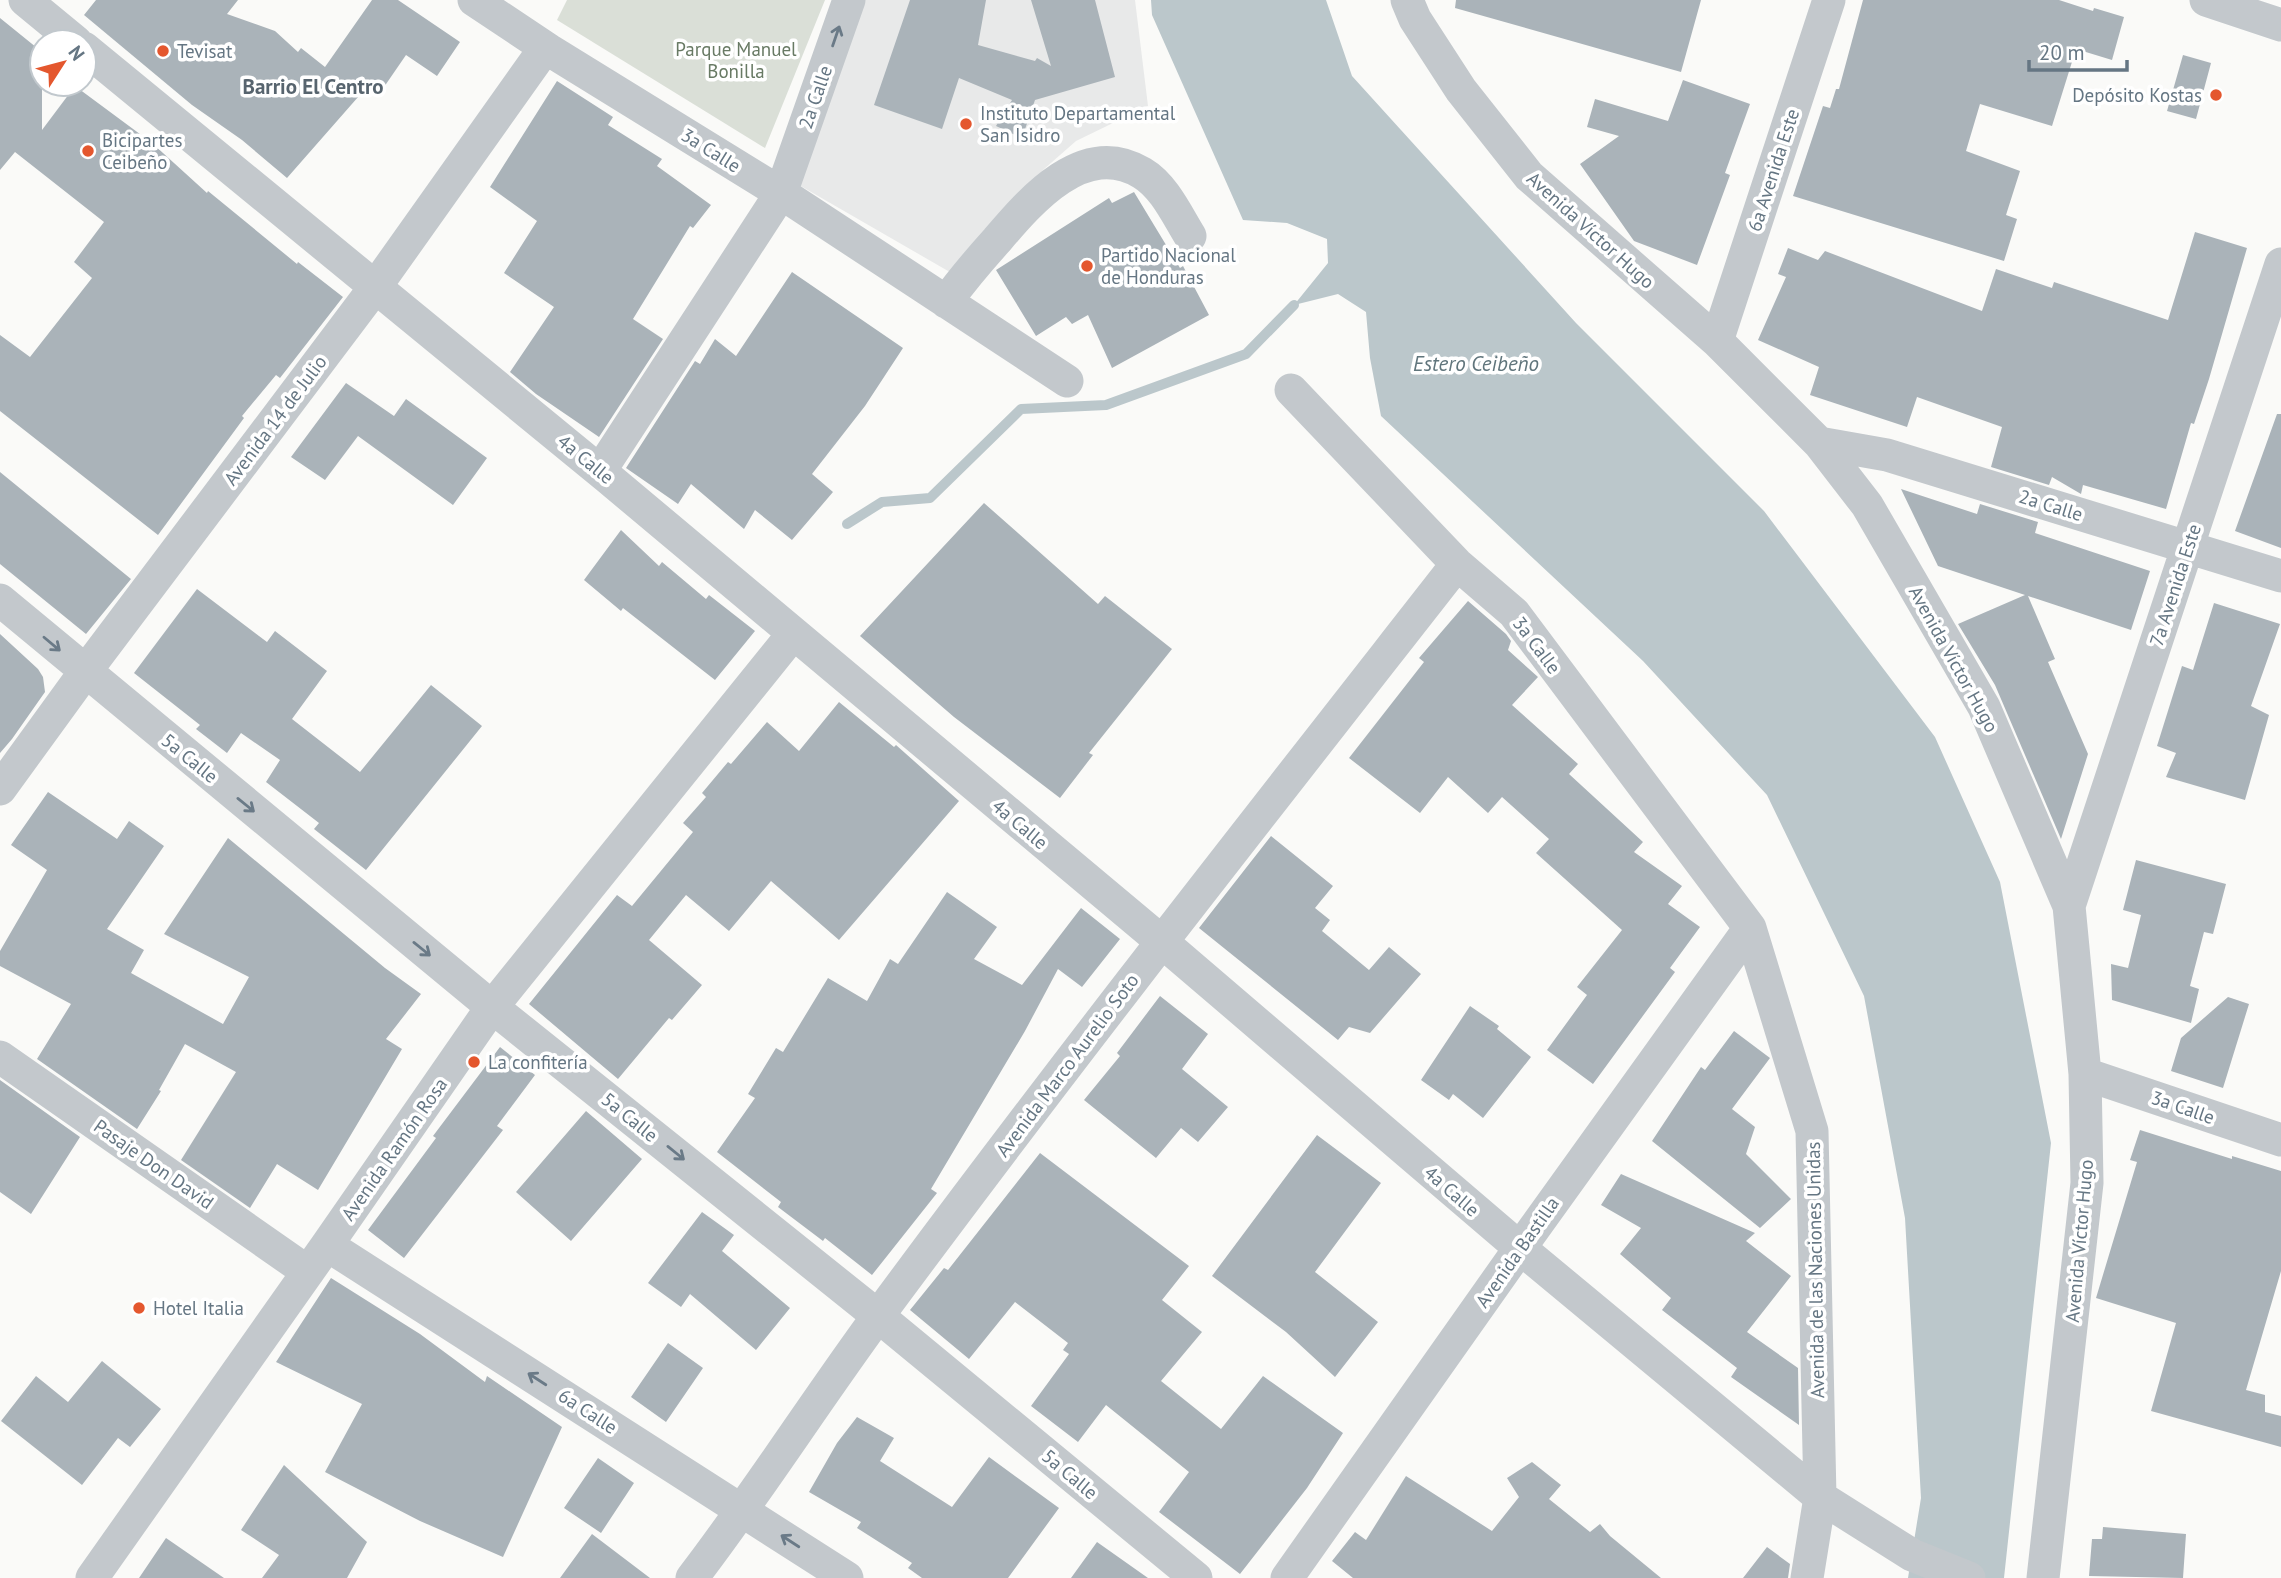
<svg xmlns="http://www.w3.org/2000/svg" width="2281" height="1578" font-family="'PT Sans',sans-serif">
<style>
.built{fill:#e8e9e9}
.green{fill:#dadfd7}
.water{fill:#bbc7cb}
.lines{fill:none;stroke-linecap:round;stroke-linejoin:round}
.stream{stroke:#bbc7cb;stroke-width:10}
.building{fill:#aab3b9}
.minor{stroke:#c3c8cc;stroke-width:33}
.oneway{stroke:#6a7a87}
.poi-dot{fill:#e4572e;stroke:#fff;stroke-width:2.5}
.labels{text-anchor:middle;stroke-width:7;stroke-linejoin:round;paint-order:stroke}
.park-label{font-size:19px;fill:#687a64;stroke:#fff}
.poi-label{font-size:19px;fill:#657683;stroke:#fff;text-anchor:start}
.street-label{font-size:19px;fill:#657683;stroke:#fff}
.neighbourhood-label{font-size:21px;font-weight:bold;fill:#57646e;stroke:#fff}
.water-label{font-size:21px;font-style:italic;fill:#60757c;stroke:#fff}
</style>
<rect width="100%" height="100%" fill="#fafaf8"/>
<path class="built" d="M 865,0 L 1135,0 L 1148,106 L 1076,141 L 1043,170 L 955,275 L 799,185 Z"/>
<path class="green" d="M 567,0 L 825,0 L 765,148 L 557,20 Z"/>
<path class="water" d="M 1151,0 L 1326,0 L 1352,76 L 1576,323 L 1764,511 L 1935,737 L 2000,882 L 2051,1143 L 2004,1578 L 1908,1578 L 1921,1498 L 1905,1218 L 1864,996 L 1767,795 L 1643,661 L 1381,416 L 1370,358 L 1366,312 L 1338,294 L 1294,305 L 1328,263 L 1327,239 L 1287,223 L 1243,220 L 1152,15 Z"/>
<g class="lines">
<path class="stream" d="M 847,524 L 882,502 L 930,498 L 1021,409 L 1106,405 L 1246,354 L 1294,305"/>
</g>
<path class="building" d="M 96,0 L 238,0 L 227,14 L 275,31 L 298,52 L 301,48 L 325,67 L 372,0 L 398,0 L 460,42 L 437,76 L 406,55 L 384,87 L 373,80 L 287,178 L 242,140 L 192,105 L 84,15 Z
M 910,0 L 986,0 L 978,45 L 1035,61 L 1037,58 L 1051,66 L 1031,0 L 1095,0 L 1115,77 L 1035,100 L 1022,138 L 996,126 L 1012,100 L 959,78 L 942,129 L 874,105 Z
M 1456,0 L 1701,0 L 1681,72 L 1455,8 Z
M 1863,0 L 2059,0 L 2093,11 L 2094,8 L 2124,17 L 2112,60 L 2076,49 L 2052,126 L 1980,104 L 1966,151 L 2020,171 L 2006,215 L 2017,219 L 2004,261 L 1793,196 L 1823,106 L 1830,108 L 1836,89 L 1839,89 Z
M 0,18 L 42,52 L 42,130 L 75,86 L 152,143 L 207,193 L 208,191 L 297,264 L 298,262 L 343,297 L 280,378 L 276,375 L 242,416 L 244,418 L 158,535 L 0,411 L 0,335 L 30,357 L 92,278 L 74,262 L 104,222 L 15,152 L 0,170 Z
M 2183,55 L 2211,63 L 2196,119 L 2167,111 Z
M 1683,80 L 1750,104 L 1725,173 L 1730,175 L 1697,265 L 1634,241 L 1580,164 L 1619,136 L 1587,127 L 1595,99 L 1668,121 Z
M 557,81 L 613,117 L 608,125 L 662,159 L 657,166 L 711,205 L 693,228 L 690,226 L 633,319 L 663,339 L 599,437 L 536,394 L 510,372 L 554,307 L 504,273 L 537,221 L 490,187 Z
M 1134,192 L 1180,268 L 1183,266 L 1209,315 L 1112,368 L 1088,315 L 1072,324 L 1066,317 L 1036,336 L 996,270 L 1109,198 L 1112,203 Z
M 2195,232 L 2247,248 L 2209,379 L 2194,424 L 2191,423 L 2166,509 L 2083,485 L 2081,494 L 2052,477 L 2049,485 L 1991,467 L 2002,427 L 1917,397 L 1907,427 L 1810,395 L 1819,367 L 1758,340 L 1786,277 L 1778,274 L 1788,248 L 1818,260 L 1825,251 L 1982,311 L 1996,269 L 2052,288 L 2054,282 L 2168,320 Z
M 792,272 L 903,348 L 865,406 L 812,474 L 833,492 L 792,540 L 755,510 L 744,529 L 691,484 L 678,504 L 626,468 L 695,361 L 700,364 L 715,339 L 736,356 Z
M 346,383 L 394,416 L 406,399 L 487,458 L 453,505 L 358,436 L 325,480 L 291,457 Z
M 2277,414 L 2281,414 L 2281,548 L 2235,531 Z
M 0,472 L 131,579 L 86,634 L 0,564 Z
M 1901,489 L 1977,514 L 1980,504 L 2038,522 L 2035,533 L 2150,571 L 2131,630 L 2028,596 L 2055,659 L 2048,662 L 2088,754 L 2061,839 L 1995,685 L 1958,624 L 2025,595 L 1938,566 Z
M 984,503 L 1098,604 L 1105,596 L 1172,649 L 1089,753 L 1093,755 L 1060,798 L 954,717 L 860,636 Z
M 621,530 L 659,566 L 662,562 L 706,599 L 709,595 L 755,631 L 715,680 L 623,608 L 621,611 L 584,580 Z
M 197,589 L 267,642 L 275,631 L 327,671 L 292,719 L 360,772 L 431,685 L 482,726 L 366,870 L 314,829 L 319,823 L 266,782 L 280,760 L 241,733 L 227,753 L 196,729 L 200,725 L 134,673 Z
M 1468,601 L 1506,634 L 1511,641 L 1508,650 L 1538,677 L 1512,705 L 1578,764 L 1569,774 L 1643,842 L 1634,852 L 1682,886 L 1668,904 L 1700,927 L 1670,968 L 1675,972 L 1593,1084 L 1547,1050 L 1587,995 L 1577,987 L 1622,930 L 1536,853 L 1549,839 L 1502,797 L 1488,813 L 1448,777 L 1420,813 L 1349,758 L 1424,662 L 1419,658 Z
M 2214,603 L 2280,624 L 2251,706 L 2269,715 L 2245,800 L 2166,777 L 2176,753 L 2157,746 L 2182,666 L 2193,670 Z
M 0,634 L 38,669 L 43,677 L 45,692 L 12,739 L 0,753 Z
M 839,702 L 894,747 L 896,745 L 959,801 L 839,940 L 771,881 L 729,931 L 686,895 L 649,940 L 702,985 L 672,1020 L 669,1018 L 618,1079 L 529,1004 L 617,895 L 632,906 L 693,832 L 683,823 L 706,797 L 702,793 L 728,762 L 731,764 L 767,722 L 799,751 Z
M 48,792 L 117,839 L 129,821 L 164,846 L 107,929 L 144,950 L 131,973 L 223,1024 L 249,977 L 164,934 L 228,838 L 385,968 L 421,994 L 386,1039 L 402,1049 L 318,1190 L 277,1164 L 250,1208 L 181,1160 L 236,1072 L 185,1044 L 159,1090 L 161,1091 L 137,1129 L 37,1059 L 71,1004 L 0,966 L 0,951 L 47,870 L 11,845 Z
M 1271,836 L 1333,886 L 1315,908 L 1330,920 L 1322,931 L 1369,970 L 1389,947 L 1421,974 L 1370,1033 L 1349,1027 L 1338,1040 L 1199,928 Z
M 2136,860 L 2226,884 L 2213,934 L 2204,932 L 2190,986 L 2199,989 L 2191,1023 L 2112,1000 L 2111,964 L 2128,968 L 2141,915 L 2123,910 Z
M 947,892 L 997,927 L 974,959 L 1022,985 L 1081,908 L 1120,939 L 1082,987 L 1058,969 L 1025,1031 L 931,1189 L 937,1193 L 872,1275 L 825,1238 L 823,1241 L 778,1207 L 781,1202 L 717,1152 L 755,1098 L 748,1094 L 776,1048 L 783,1052 L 828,978 L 867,1001 L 890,959 L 898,964 Z
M 1160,996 L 1208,1034 L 1182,1069 L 1228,1107 L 1198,1142 L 1181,1128 L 1156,1158 L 1084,1100 L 1120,1056 L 1117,1053 Z
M 2228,997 L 2249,1004 L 2223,1088 L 2171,1071 L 2181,1038 Z
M 1470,1006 L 1499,1026 L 1497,1029 L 1531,1057 L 1483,1118 L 1453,1094 L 1449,1100 L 1421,1080 Z
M 1734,1031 L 1770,1058 L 1732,1109 L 1755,1127 L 1746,1154 L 1791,1199 L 1760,1228 L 1652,1141 L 1701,1067 L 1705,1070 Z
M 500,1047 L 535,1075 L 497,1126 L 503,1130 L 404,1258 L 368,1230 L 436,1138 L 433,1136 Z
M 0,1080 L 80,1137 L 31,1214 L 0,1192 Z
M 586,1111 L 642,1159 L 571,1241 L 516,1192 Z
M 2140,1130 L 2232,1159 L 2232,1156 L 2281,1171 L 2281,1271 L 2246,1390 L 2265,1395 L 2265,1412 L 2281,1416 L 2281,1447 L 2151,1411 L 2176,1323 L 2096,1298 L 2137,1162 L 2130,1160 Z
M 1317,1135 L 1381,1183 L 1315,1272 L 1378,1322 L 1335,1377 L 1286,1332 L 1212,1276 Z
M 1040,1153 L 1189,1266 L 1162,1300 L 1202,1332 L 1161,1381 L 1221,1429 L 1263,1376 L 1343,1433 L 1307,1488 L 1240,1574 L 1159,1512 L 1189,1472 L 1106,1405 L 1078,1442 L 1031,1406 L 1069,1354 L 1063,1350 L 1068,1343 L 1015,1302 L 969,1359 L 910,1310 L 944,1268 L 948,1270 Z
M 1621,1174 L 1755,1233 L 1746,1241 L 1791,1276 L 1747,1332 L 1798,1368 L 1799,1425 L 1731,1377 L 1737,1368 L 1662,1310 L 1671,1298 L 1620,1254 L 1641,1228 L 1601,1205 Z
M 702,1212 L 734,1235 L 722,1251 L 790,1308 L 756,1350 L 690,1294 L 681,1307 L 648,1283 Z
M 331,1278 L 420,1334 L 485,1382 L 487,1376 L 562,1427 L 503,1557 L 420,1521 L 325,1472 L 362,1404 L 276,1362 Z
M 668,1343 L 703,1368 L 666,1422 L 631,1397 Z
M 102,1361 L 161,1409 L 130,1447 L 118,1438 L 82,1485 L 1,1421 L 36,1376 L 68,1402 Z
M 857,1417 L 894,1438 L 880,1461 L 952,1507 L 989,1457 L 1059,1508 L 1008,1578 L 922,1578 L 908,1568 L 912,1563 L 857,1528 L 861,1522 L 809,1492 L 837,1443 Z
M 598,1458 L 634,1483 L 601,1533 L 564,1508 Z
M 1532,1462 L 1561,1485 L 1549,1499 L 1590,1532 L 1600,1524 L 1610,1536 L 1661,1578 L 1353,1578 L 1332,1561 L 1355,1532 L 1366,1540 L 1406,1476 L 1492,1531 L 1519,1497 L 1507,1478 Z
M 284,1465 L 367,1542 L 347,1578 L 262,1578 L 279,1555 L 241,1530 Z
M 2103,1527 L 2186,1534 L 2183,1578 L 2089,1576 L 2092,1539 L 2102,1539 Z
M 592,1534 L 650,1578 L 560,1578 Z
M 166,1538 L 224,1578 L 139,1578 Z
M 1097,1542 L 1148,1578 L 1071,1578 Z
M 1767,1547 L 1790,1564 L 1788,1578 L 1743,1578 Z"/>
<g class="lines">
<path class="minor" d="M 25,0 L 76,42
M 474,0 L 549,50 L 781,193 L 1067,381
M 1407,0 L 1415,19 L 1461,90 L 1529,176 L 1717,341 L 1819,443 L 1867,505 L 1984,707 L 2069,906 L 2085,1074 L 2087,1183 L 2043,1578
M 2206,0 L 2281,25
M 84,48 L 607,477 L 1161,941 L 1520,1248 L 1820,1497 L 1912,1555 L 1969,1578
M 946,302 C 962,280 979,260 997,240 C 1031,200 1084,138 1142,173 C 1164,186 1177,215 1190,236
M 1717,341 L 1829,0
M 1291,390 L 1457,564 L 1514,613 L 1750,928 L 1812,1131 L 1820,1497 L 1807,1578
M 1819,443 L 1887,455 L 2281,576
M 600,471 L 781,193 L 849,0
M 0,600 L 492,1007 L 878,1316 L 1196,1578
M 0,789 L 85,672 L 376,286 L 545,48
M 2069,906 L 2281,264
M 0,1057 L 308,1272
M 2085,1074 L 2281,1140
M 327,1245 L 847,1578
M 92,1578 L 327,1245 L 492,1007 L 793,634
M 692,1578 C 758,1492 816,1400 881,1312 C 1068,1059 1263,812 1457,564
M 1287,1578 L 1520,1248 L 1750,928"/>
</g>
<defs><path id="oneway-shaft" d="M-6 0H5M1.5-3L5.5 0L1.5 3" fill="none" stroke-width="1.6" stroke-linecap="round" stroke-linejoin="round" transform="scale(1.75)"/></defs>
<g class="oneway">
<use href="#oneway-shaft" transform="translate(836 36) rotate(-71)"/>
<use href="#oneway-shaft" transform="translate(52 644) rotate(40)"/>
<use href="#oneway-shaft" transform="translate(246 805) rotate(39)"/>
<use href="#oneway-shaft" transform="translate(422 949) rotate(39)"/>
<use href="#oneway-shaft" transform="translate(676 1153) rotate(39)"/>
<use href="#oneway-shaft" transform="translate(537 1379) rotate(-147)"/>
<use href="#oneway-shaft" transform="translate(790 1541) rotate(-147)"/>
</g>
<g class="poi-dot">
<circle cx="163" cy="51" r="7"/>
<circle cx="2216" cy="95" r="7"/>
<circle cx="966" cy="124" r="7"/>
<circle cx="88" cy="151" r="7"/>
<circle cx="1087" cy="266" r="7"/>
<circle cx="474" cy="1062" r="7"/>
<circle cx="139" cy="1308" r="7"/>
</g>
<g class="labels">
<g class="park-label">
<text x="736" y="56">Parque Manuel<tspan x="736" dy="22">Bonilla</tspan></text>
</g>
<g class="poi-label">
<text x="177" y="58">Tevisat</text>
<text x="2202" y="102" text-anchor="end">Depósito Kostas</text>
<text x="980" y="120">Instituto Departamental<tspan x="980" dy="22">San Isidro</tspan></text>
<text x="102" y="147">Bicipartes<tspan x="102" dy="22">Ceibeño</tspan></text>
<text x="1101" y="262">Partido Nacional<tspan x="1101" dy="22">de Honduras</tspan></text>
<text x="488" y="1069">La confitería</text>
<text x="153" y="1315">Hotel Italia</text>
</g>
<g class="street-label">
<text transform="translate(815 97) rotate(-71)" y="7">2a Calle</text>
<text transform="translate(711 150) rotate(32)" y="7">3a Calle</text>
<text transform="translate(1773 170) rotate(-72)" y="7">6a Avenida Este</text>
<text transform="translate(1591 230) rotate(42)" y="7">Avenida Víctor Hugo</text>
<text transform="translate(275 420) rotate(-53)" y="7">Avenida 14 de Julio</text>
<text transform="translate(586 459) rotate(39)" y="7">4a Calle</text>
<text transform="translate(2051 505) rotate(17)" y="7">2a Calle</text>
<text transform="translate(2175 585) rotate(-72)" y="7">7a Avenida Este</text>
<text transform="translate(1537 645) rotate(53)" y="7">3a Calle</text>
<text transform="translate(1954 659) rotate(61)" y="7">Avenida Víctor Hugo</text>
<text transform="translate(190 758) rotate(39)" y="7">5a Calle</text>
<text transform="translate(1020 824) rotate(40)" y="7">4a Calle</text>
<text transform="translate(1067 1065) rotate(-53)" y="7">Avenida Marco Aurelio Soto</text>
<text transform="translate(2183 1107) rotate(19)" y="7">3a Calle</text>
<text transform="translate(630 1117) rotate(39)" y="7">5a Calle</text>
<text transform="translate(394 1149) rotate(-55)" y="7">Avenida Ramón Rosa</text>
<text transform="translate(154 1164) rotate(35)" y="7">Pasaje Don David</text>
<text transform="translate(1452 1191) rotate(41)" y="7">4a Calle</text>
<text transform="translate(2079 1241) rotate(-85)" y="7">Avenida Víctor Hugo</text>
<text transform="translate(1517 1252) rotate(-55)" y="7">Avenida Bastilla</text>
<text transform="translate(1815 1270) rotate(-91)" y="7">Avenida de las Naciones Unidas</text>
<text transform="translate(588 1411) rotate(33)" y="7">6a Calle</text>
<text transform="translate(1070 1474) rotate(40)" y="7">5a Calle</text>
</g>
<g class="neighbourhood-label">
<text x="313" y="94">Barrio El Centro</text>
</g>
<g class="water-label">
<text x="1476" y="371">Estero Ceibeño</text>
</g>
</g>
<g transform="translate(63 63) rotate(54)"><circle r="33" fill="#ffffff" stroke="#c1c8cd" stroke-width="2"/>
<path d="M0-5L12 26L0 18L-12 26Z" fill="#e4572e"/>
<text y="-10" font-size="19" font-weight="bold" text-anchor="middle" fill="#657683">N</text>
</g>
<path d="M2029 60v10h98v-10" fill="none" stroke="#657683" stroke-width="3.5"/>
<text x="2039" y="60" font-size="21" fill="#657683" stroke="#ffffff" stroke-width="5" paint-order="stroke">20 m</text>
</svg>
